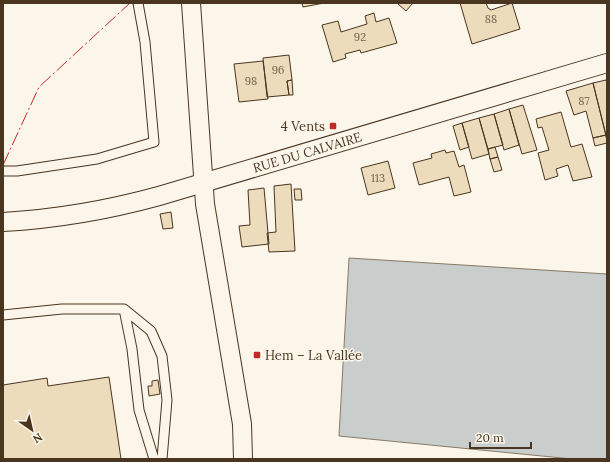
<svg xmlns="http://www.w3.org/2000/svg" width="610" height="462" font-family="Lora,serif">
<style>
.water{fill:#c9cecd;stroke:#887966}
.building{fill:#ecdcbc;stroke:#4a3520}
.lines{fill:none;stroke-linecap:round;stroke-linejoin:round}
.service-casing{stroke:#4a3520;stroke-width:11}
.minor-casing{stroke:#4a3520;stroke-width:20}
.service{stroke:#fbf6e9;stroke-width:9}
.minor{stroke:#fbf6e9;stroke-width:18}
.power{stroke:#c62828;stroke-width:1;stroke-dasharray:14 3 2 3;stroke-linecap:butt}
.poi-dot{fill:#c62828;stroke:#fbf6e9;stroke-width:1.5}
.labels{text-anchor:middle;stroke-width:3;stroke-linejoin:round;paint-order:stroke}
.number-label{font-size:11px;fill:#725f47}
.poi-label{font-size:13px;fill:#4a3520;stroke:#fbf6e9;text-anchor:end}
.street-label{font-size:13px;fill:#4a3520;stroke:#fbf6e9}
</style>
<rect width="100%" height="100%" fill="#fbf6e9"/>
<path class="water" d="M 349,258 L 607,274 L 607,459 L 572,459 L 339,436 Z"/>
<path class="building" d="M 302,3 L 324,3 L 303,7 Z
M 397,3 L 413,3 L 406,11 Z
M 460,3 L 486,3 L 488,8 L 491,10 L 512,3 L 520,29 L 472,44 Z
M 374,13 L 376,22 L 389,18 L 397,43 L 361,53 L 360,50 L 345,54 L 346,58 L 333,62 L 322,25 L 338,21 L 341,32 L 367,24 L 365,16 Z
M 289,55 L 292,80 L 287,81 L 289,95 L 267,97 L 263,58 Z
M 263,61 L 268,99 L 239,102 L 234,64 Z
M 292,80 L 293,95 L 289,95 L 287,81 Z
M 606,80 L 607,83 L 607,140 L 593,83 Z
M 593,83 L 606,135 L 593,138 L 586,111 L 574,115 L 566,91 Z
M 523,105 L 537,150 L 522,154 L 509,109 Z
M 509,109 L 519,145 L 504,150 L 494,114 Z
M 561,112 L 571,147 L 582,144 L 592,177 L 573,181 L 568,165 L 556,169 L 558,176 L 545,180 L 538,153 L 549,150 L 542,127 L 538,128 L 536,119 Z
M 494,114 L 503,145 L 488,149 L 479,118 Z
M 479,118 L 489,154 L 472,159 L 462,123 Z
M 462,123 L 469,147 L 460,150 L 453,126 Z
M 606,135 L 607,143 L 595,146 L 593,138 Z
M 495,147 L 498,157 L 490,159 L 488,149 Z
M 445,150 L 446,153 L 454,151 L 459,167 L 464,165 L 471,192 L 454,196 L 449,177 L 419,185 L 413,163 L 432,158 L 431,154 Z
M 498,157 L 502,170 L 494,172 L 490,159 Z
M 388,161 L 395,188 L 368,195 L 361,168 Z
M 291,184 L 295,251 L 269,252 L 267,233 L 276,232 L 274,186 Z
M 264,188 L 269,244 L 242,247 L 239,226 L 250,225 L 248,190 Z
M 294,189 L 301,189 L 302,200 L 295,200 Z
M 171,212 L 173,228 L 163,229 L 160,214 Z
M 109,377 L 121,459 L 3,459 L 3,385 L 47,378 L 48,386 Z
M 158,380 L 160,394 L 149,396 L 148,386 L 152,386 L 152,381 Z"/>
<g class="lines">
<g class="service-casing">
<path id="service" d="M 3,171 L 17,171 L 97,159 L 154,142 L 145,42 L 138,3
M 124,309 L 132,349 L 139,410 L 154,459
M 3,315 L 62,309 L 124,309 L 151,331 L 162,356 L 167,400 L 162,459"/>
</g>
<g class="minor-casing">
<g id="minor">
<path d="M 191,3 L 205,204 L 242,424 L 243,459"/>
<path id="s1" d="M 3,222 C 56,219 108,210 159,196 L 607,63"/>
</g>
</g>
<use href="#service" class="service"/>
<use href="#minor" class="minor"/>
<path class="power" d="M 3,165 L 39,87 L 130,3"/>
</g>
<g class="poi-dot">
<rect x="329" y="122" width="8" height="8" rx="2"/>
<rect x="253" y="351" width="8" height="8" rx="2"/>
</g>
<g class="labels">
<g class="number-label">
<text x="491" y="23">88</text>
<text x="360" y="41">92</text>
<text x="278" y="74">96</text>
<text x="251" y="85">98</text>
<text x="584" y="105">87</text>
<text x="378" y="182">113</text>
</g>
<g class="poi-label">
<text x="325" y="131">4 Vents</text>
<text x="265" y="360" text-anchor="start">Hem – La Vallée</text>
</g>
<g class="street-label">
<text dy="5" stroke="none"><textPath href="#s1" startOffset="313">RUE DU CALVAIRE</textPath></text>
</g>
</g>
<rect width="610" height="462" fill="none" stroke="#4a3520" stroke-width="8"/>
<g transform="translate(32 430) rotate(146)" stroke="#fbf6e9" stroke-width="3" paint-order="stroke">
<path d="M0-3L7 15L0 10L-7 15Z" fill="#4a3520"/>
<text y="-6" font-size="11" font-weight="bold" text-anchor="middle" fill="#4a3520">N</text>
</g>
<path d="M470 442v6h61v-6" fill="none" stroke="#4a3520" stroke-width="2"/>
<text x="476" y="442" font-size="12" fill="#4a3520" stroke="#fbf6e9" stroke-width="3" paint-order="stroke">20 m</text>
</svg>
